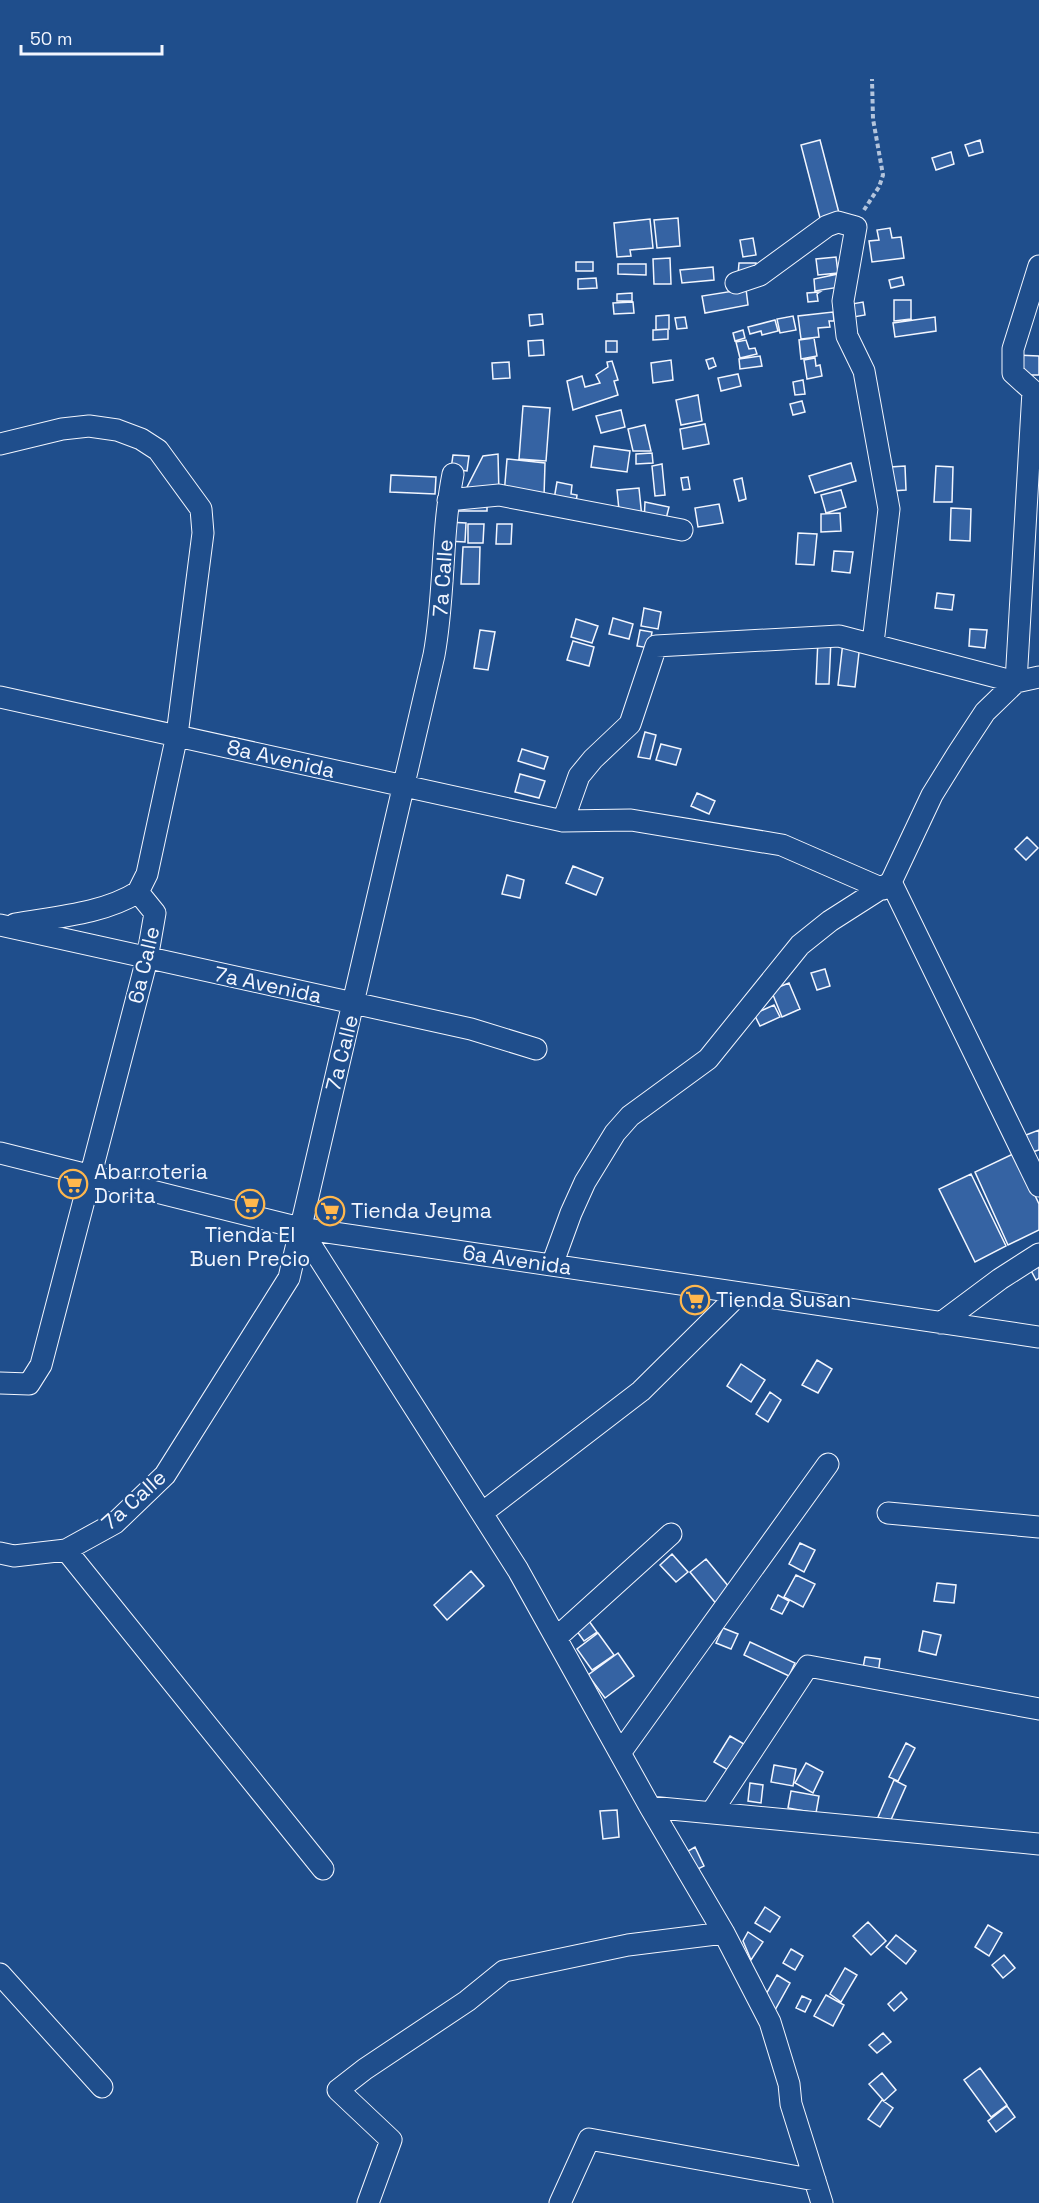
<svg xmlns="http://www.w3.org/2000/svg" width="1039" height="2203" font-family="'Space Grotesk',sans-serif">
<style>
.building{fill:#3563a3;stroke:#f2f6ff;stroke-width:1.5}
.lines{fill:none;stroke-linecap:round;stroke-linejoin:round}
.minor-casing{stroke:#f2f6ff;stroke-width:23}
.path{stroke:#b3c4dc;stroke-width:4;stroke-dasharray:4.5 3;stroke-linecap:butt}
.minor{stroke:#1f4e8c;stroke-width:21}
.labels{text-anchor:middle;stroke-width:4.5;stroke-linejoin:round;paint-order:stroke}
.street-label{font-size:21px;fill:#f2f6ff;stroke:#1f4e8c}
.poi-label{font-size:21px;fill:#f2f6ff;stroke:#1f4e8c;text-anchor:start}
</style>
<rect width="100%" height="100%" fill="#1f4e8c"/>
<path class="building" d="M 820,140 L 839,213 L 820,218 L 801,145 Z
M 980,140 L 983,152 L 969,156 L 965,145 Z
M 951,152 L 954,164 L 936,170 L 932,158 Z
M 678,218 L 680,246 L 657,248 L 654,220 Z
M 650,219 L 653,248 L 630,250 L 631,256 L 617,257 L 614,223 Z
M 890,228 L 892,238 L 901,237 L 904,258 L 872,262 L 869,241 L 879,240 L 877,230 Z
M 753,238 L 756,255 L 743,257 L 740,240 Z
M 836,257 L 838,273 L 818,275 L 816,259 Z
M 670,258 L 671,284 L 654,284 L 653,259 Z
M 576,262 L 593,262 L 593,271 L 576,271 Z
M 739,263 L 756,263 L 755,275 L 738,275 Z
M 618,264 L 646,264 L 646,275 L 618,274 Z
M 713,267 L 714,280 L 682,283 L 680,270 Z
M 838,274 L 840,287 L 815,291 L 814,279 Z
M 902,277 L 904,285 L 891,288 L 889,280 Z
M 596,278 L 597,288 L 578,289 L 578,279 Z
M 746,289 L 748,305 L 705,313 L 702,296 Z
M 820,292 L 817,294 L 818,301 L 808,302 L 807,293 Z
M 632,293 L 632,301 L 617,301 L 617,294 Z
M 894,300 L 911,300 L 911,319 L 894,321 Z
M 633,302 L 634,313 L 614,314 L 613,303 Z
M 863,302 L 865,315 L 848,318 L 846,305 Z
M 833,312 L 834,321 L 829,321 L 830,327 L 818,328 L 819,337 L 801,339 L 798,316 Z
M 542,314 L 543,324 L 530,326 L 529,315 Z
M 669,315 L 669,329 L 656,330 L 656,316 Z
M 793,316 L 796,330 L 780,333 L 777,319 Z
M 685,317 L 687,328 L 677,329 L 675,318 Z
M 935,317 L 936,331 L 895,337 L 893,323 Z
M 775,320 L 778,331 L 762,335 L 761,331 L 750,334 L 748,327 Z
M 668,329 L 668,339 L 653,340 L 653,330 Z
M 743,330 L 745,338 L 735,341 L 733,333 Z
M 814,338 L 817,356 L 801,359 L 799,340 Z
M 543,340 L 544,355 L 529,356 L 528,341 Z
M 746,340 L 749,349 L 755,348 L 757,354 L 740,358 L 736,342 Z
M 606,341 L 617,341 L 617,352 L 606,352 Z
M 1016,355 L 1039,356 L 1039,375 L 1024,375 L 1015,369 Z
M 760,356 L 762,366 L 740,369 L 739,359 Z
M 713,358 L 716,366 L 709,369 L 706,360 Z
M 815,358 L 816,366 L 820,365 L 822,376 L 807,379 L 804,360 Z
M 671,360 L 673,380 L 653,383 L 651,363 Z
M 612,361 L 618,380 L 614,381 L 618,395 L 573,410 L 567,381 L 582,376 L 585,387 L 600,383 L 596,375 L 608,367 L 607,362 Z
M 509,362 L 510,378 L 493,379 L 492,363 Z
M 738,374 L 741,386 L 721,391 L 718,378 Z
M 803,380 L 805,394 L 795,395 L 793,382 Z
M 698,395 L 702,421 L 681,425 L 676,400 Z
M 802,401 L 805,412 L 793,415 L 790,404 Z
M 523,406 L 550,408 L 546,461 L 519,459 Z
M 621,410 L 625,427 L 601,433 L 596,416 Z
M 705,424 L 709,444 L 683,449 L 680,429 Z
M 645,425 L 651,451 L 633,451 L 628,429 Z
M 594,446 L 630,451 L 627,472 L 591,467 Z
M 652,453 L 653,463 L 636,464 L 636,454 Z
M 498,454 L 499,495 L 463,495 L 483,456 Z
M 453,455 L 469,456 L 467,471 L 451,469 Z
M 507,459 L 545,463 L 544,497 L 504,495 Z
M 851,463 L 856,481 L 815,493 L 809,476 Z
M 662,464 L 665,495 L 655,496 L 652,466 Z
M 905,466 L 906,490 L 891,491 L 890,467 Z
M 936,466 L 953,467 L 952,502 L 934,502 Z
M 391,475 L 436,477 L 435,494 L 390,492 Z
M 688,477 L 690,489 L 683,490 L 681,478 Z
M 742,478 L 746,499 L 739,501 L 734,480 Z
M 557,482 L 572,485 L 571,494 L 577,495 L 575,509 L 553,505 Z
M 639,488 L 642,518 L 620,520 L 617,490 Z
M 841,490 L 846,507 L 826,513 L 821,495 Z
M 487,501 L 487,511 L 451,511 Z
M 645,502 L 669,507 L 664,527 L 644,523 Z
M 719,504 L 723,523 L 698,527 L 695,508 Z
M 951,508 L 971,509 L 970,541 L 950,540 Z
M 840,513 L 841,531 L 821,532 L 821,514 Z
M 448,522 L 466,523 L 465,542 L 447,541 Z
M 468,524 L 484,524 L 483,543 L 468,543 Z
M 497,524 L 512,524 L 511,544 L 496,544 Z
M 798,533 L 817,534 L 814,565 L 796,564 Z
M 463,547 L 480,547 L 479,584 L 461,584 Z
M 834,551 L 853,552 L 850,573 L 832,571 Z
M 937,593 L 954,595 L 952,610 L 935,608 Z
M 644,608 L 661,612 L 658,629 L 641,626 Z
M 613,618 L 633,624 L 629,639 L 609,634 Z
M 576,619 L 598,626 L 592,643 L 571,637 Z
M 970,629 L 987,630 L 985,648 L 969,646 Z
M 480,630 L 495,632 L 488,670 L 474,668 Z
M 640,630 L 652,632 L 649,648 L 637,646 Z
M 818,639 L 831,639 L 829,684 L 816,684 Z
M 573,641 L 594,647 L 589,666 L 567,660 Z
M 843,642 L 860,644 L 855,687 L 838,685 Z
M 645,732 L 656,735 L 650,759 L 638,757 Z
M 661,744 L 681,749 L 676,765 L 656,760 Z
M 522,749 L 548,757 L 544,769 L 518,761 Z
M 520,774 L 545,781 L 539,798 L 515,792 Z
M 697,793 L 715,801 L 709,814 L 691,806 Z
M 1027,837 L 1038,848 L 1026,860 L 1015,849 Z
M 573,866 L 603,878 L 596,895 L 566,883 Z
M 507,875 L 524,880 L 520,898 L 502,894 Z
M 825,969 L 830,986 L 817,990 L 811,973 Z
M 789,983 L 800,1009 L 782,1017 L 771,990 Z
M 774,1005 L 780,1017 L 760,1026 L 754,1014 Z
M 1039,1130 L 1039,1150 L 1032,1152 L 1026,1135 Z
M 1015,1153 L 1039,1204 L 1039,1230 L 1008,1245 L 975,1172 Z
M 971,1174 L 1006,1246 L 975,1262 L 939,1189 Z
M 1039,1256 L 1039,1278 L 1036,1280 L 1027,1263 Z
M 817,1360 L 832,1369 L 818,1393 L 802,1385 Z
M 741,1364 L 765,1380 L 751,1402 L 727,1386 Z
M 770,1392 L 781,1400 L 768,1422 L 756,1414 Z
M 800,1543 L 815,1550 L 804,1572 L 789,1564 Z
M 672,1554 L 688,1572 L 676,1582 L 660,1565 Z
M 706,1559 L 734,1593 L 718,1606 L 690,1572 Z
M 471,1571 L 484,1586 L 447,1620 L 434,1605 Z
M 796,1575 L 815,1584 L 803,1607 L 784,1597 Z
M 937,1583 L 956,1585 L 954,1603 L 934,1601 Z
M 778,1595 L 789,1601 L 782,1614 L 771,1609 Z
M 589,1621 L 597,1632 L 584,1641 L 576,1630 Z
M 723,1628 L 738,1634 L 731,1649 L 716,1643 Z
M 923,1631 L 941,1635 L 936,1655 L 919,1651 Z
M 598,1633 L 614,1655 L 592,1670 L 577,1649 Z
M 750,1642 L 795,1663 L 789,1676 L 744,1655 Z
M 618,1653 L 634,1676 L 605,1698 L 588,1675 Z
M 865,1657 L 880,1659 L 878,1675 L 862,1673 Z
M 730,1736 L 744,1744 L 728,1770 L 714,1762 Z
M 906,1743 L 915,1748 L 898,1781 L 889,1777 Z
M 806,1763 L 823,1772 L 813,1793 L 795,1783 Z
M 774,1765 L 796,1769 L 793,1786 L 771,1782 Z
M 894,1780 L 906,1786 L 890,1822 L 878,1817 Z
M 750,1783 L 763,1785 L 761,1803 L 748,1801 Z
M 791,1791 L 819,1796 L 816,1813 L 788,1808 Z
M 617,1810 L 619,1837 L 603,1839 L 600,1811 Z
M 695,1847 L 704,1866 L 692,1872 L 683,1854 Z
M 765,1907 L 780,1917 L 770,1932 L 755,1923 Z
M 868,1922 L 886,1941 L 871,1955 L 853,1936 Z
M 988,1925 L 1002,1933 L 989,1956 L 975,1947 Z
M 748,1932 L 763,1942 L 751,1960 L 743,1941 Z
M 896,1935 L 916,1951 L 906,1964 L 886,1947 Z
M 791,1949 L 803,1956 L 795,1970 L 783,1963 Z
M 1004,1955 L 1015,1968 L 1003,1978 L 992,1965 Z
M 845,1968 L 857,1975 L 841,2002 L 830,1994 Z
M 777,1975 L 790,1983 L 775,2010 L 761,2003 Z
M 901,1992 L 907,1999 L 894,2011 L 888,2004 Z
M 826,1995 L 844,2005 L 833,2026 L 814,2016 Z
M 802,1996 L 811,2000 L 805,2012 L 796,2008 Z
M 883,2033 L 891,2042 L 877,2053 L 869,2045 Z
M 980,2068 L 1007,2105 L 991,2117 L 964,2080 Z
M 882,2073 L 896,2090 L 884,2101 L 869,2084 Z
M 882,2100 L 893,2108 L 880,2127 L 868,2119 Z
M 1007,2106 L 1015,2117 L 996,2132 L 988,2121 Z"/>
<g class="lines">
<g class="minor-casing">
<path id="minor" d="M 736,283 L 760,275 L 827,226 L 838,222 L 856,227 L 843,301 L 847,336 L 864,371 L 889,509 L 873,643
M 0,444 L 62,429 L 89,426 L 117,430 L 141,439 L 158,450 L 201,509 L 203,533 L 177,735 L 147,874 L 138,892
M 448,500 L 499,495 L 682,530
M 0,697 L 563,821 L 631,820 L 782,845 L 883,889
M 563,821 L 579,776 L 593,759 L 630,724 L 656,646 L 839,636 L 1016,682 L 1039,677
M 891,882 L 1039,1186
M 15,924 C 55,917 103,914 138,892
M 0,925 L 471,1029 L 536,1049
M 0,1153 L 300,1228 L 1039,1337
M 300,1228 L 518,1570 L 650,1807 L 724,1933 L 770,2022 L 789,2084 L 791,2104 L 822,2203
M 552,1265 L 571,1213 L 585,1182 L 615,1133 L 630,1116 L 708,1059 L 800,945 L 830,921 L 891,882 L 932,795 L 958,753 L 985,712 L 1016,682 L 1033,391 L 1013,373 L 1013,349 L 1039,266
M 941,1323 L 1000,1279 L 1039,1254
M 0,1383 L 29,1384 L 41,1365 L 147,959 L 155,913 L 138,892
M 482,1513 L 641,1391 L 740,1293
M 888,1513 L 1039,1527
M 66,1550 L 323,1869
M 0,1553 L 14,1556 L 66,1550 L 115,1523 L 165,1475 L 289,1278 L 434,655 C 445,596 441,534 453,474
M 556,1638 L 671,1534
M 620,1753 L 828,1464
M 650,1807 L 1039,1844
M 711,1813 L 808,1666 L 1039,1709
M 0,1974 L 102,2087
M 368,2203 L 391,2140 L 338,2090 L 365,2069 L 467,2001 L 504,1971 L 628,1945 L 724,1933
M 560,2203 L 589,2139 L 815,2180"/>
</g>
<path class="path" d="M 864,210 L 879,187 L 883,175 L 873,119 L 872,79"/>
<use href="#minor" class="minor"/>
</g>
<defs>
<g id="supermarket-ring" transform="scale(1.5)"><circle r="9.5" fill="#1f4e8c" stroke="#ffb74d" stroke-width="1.5"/><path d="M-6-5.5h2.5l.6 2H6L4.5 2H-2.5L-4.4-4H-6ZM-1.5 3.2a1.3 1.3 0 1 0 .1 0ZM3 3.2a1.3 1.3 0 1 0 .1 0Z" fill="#ffb74d"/></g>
</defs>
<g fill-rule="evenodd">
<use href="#supermarket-ring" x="73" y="1184"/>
<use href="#supermarket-ring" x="250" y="1204"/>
<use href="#supermarket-ring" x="330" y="1211"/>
<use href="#supermarket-ring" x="695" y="1300"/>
</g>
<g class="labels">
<g class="street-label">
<text transform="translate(443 578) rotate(-86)" y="7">7a Calle</text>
<text transform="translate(281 759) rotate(13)" y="7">8a Avenida</text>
<text transform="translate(144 965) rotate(-77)" y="7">6a Calle</text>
<text transform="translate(268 985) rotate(12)" y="7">7a Avenida</text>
<text transform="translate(342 1053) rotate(-76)" y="7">7a Calle</text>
<text transform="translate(517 1260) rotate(8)" y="7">6a Avenida</text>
<text transform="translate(134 1500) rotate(-42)" y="7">7a Calle</text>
</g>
<g class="poi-label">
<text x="94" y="1179">Abarroteria<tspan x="94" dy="24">Dorita</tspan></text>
<text x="351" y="1218">Tienda Jeyma</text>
<text x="250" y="1242" text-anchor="middle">Tienda El<tspan x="250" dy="24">Buen Precio</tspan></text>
<text x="716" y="1307">Tienda Susan</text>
</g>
</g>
<path d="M21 45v9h141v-9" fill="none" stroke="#f2f6ff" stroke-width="3"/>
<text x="30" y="45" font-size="18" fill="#f2f6ff" stroke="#1f4e8c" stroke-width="4.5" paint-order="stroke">50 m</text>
</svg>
